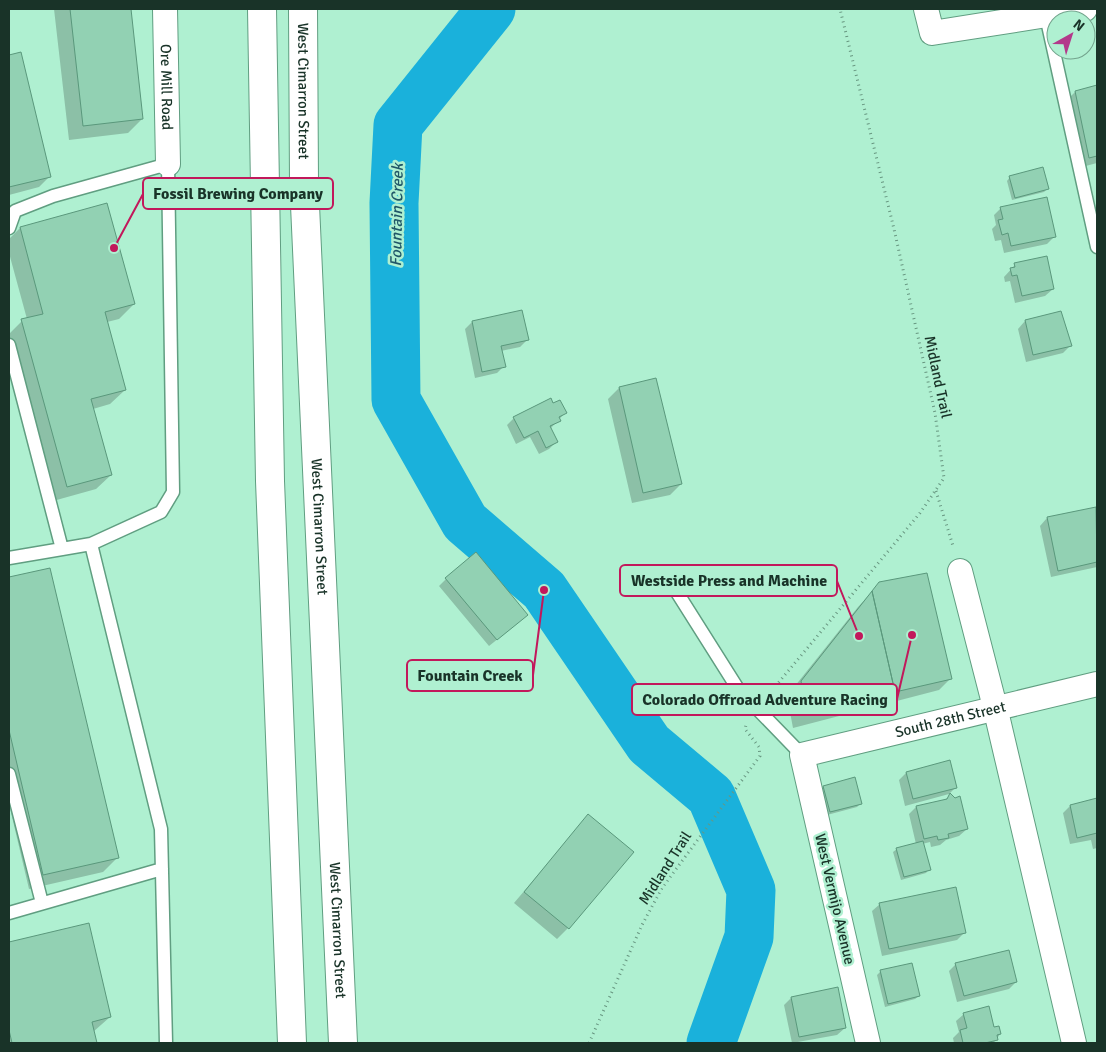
<svg xmlns="http://www.w3.org/2000/svg" width="1106" height="1052" font-family="Signika,sans-serif">
<style>
.shadow{fill:#0003}
.lines{fill:none;stroke-linecap:round;stroke-linejoin:round}
.river{stroke:#1ab1db;stroke-width:49}
.building{fill:#92d1b3;stroke:#5a987c}
.lane-casing{stroke:#609e81;stroke-width:15}
.street-casing{stroke:#609e81;stroke-width:26}
.highway-casing{stroke:#609e81;stroke-width:30}
.path{stroke:#689781;stroke-width:3;stroke-dasharray:1 4;stroke-linecap:butt}
.lane{stroke:#fff;stroke-width:12}
.street{stroke:#fff;stroke-width:24}
.highway{stroke:#fff;stroke-width:28}
.labels{text-anchor:middle;stroke-width:5;stroke-linejoin:round;paint-order:stroke}
.street-label{font-size:15px;fill:#193328;stroke:#aff0d1}
.water-label{font-size:16px;font-style:italic;fill:#205668;stroke:#aff0d1}
.leader{fill:none;stroke:#c2185b;stroke-width:2}
.callout-dot{fill:#c2185b;stroke:#aff0d1;stroke-width:2}
.callout{fill:#aff0d1;stroke:#c2185b;stroke-width:2}
.callout-label{font-size:16px;text-anchor:middle;font-weight:bold;fill:#193328}
</style>
<rect width="100%" height="100%" fill="#aff0d1"/>
<path class="shadow" d="M 54,9 L 130,9 L 142,119 L 128,133 L 69,140 Z
M 20,54 L 50,176 L 39,187 L 9,195 L 9,56 Z
M 1097,87 L 1097,163 L 1078,168 L 1064,103 L 1075,92 Z
M 1010,177 L 1047,189 L 1044,192 L 1012,200 L 1007,181 Z
M 107,205 L 134,304 L 119,319 L 107,322 L 125,390 L 110,404 L 93,409 L 111,475 L 96,489 L 53,501 L 9,340 L 9,334 L 22,321 L 27,319 L 9,253 L 9,239 L 20,228 Z
M 1001,208 L 1055,236 L 1047,244 L 1004,253 L 1001,240 L 995,241 L 992,229 L 996,225 L 994,215 Z
M 1015,265 L 1053,289 L 1045,296 L 1015,303 L 1010,281 L 1005,282 L 1004,277 Z
M 1025,321 L 1071,345 L 1063,353 L 1026,362 L 1018,329 Z
M 472,322 L 527,340 L 520,347 L 501,351 L 504,366 L 497,373 L 475,378 L 465,329 Z
M 619,388 L 681,484 L 670,495 L 632,503 L 608,399 Z
M 553,405 L 565,413 L 550,429 L 557,441 L 549,449 L 539,454 L 530,437 L 516,444 L 507,425 L 514,418 Z
M 1095,508 L 1097,521 L 1097,567 L 1051,577 L 1040,526 L 1047,518 Z
M 49,569 L 117,858 L 103,872 L 29,889 L 9,804 L 9,579 Z
M 446,579 L 519,622 L 489,646 L 439,586 Z
M 880,583 L 950,679 L 939,690 L 793,728 L 787,696 L 858,607 Z
M 949,762 L 956,787 L 949,794 L 905,806 L 899,780 L 906,773 Z
M 823,787 L 861,803 L 857,807 L 827,815 L 820,791 Z
M 950,795 L 967,829 L 959,836 L 946,840 L 940,845 L 931,847 L 930,842 L 922,844 L 929,869 L 926,873 L 901,880 L 893,852 L 897,849 L 916,844 L 909,814 L 916,807 L 945,800 Z
M 1097,799 L 1097,848 L 1093,849 L 1091,840 L 1070,844 L 1063,813 L 1070,806 Z
M 588,816 L 568,928 L 557,939 L 514,903 Z
M 880,904 L 964,933 L 957,940 L 882,956 L 872,911 Z
M 88,925 L 110,1017 L 93,1032 L 96,1043 L 9,1043 L 9,943 Z
M 956,964 L 1016,982 L 1009,989 L 957,1002 L 949,971 Z
M 880,972 L 919,996 L 915,999 L 885,1007 L 877,975 Z
M 791,998 L 845,1028 L 837,1035 L 792,1043 L 784,1005 Z
M 964,1014 L 993,1028 L 1000,1034 L 996,1040 L 993,1043 L 954,1043 L 953,1038 L 959,1032 L 956,1021 Z"/>
<g class="lines">
<path class="river" d="M 491,9 L 398,125 L 394,203 L 396,400 L 465,522 L 544,590 L 649,744 L 711,796 L 751,890 L 749,937 L 711,1043"/>
</g>
<path class="building" d="M 70,9 L 131,9 L 143,119 L 83,126 Z
M 21,52 L 51,177 L 9,187 L 9,55 Z
M 1097,85 L 1097,156 L 1089,158 L 1075,91 Z
M 1043,167 L 1049,189 L 1015,198 L 1009,176 Z
M 1047,197 L 1056,237 L 1011,246 L 1008,233 L 1002,235 L 998,220 L 1003,219 L 1000,207 Z
M 107,203 L 135,304 L 105,312 L 126,390 L 91,399 L 112,475 L 67,487 L 21,319 L 43,314 L 20,227 Z
M 1047,256 L 1054,289 L 1022,296 L 1017,275 L 1012,276 L 1010,268 L 1015,267 L 1014,263 Z
M 522,310 L 529,340 L 501,346 L 506,367 L 482,372 L 472,321 Z
M 1061,311 L 1072,346 L 1033,355 L 1025,320 Z
M 656,378 L 682,484 L 643,493 L 619,387 Z
M 551,398 L 553,403 L 560,400 L 567,413 L 559,417 L 561,421 L 550,426 L 558,442 L 546,448 L 538,431 L 524,438 L 513,417 Z
M 1096,507 L 1097,562 L 1058,571 L 1047,517 Z
M 476,552 L 528,615 L 497,640 L 445,578 Z
M 50,568 L 119,858 L 43,875 L 9,730 L 9,577 Z
M 927,573 L 952,679 L 895,692 L 872,591 L 879,582 Z
M 872,591 L 895,692 L 807,715 L 801,681 Z
M 950,760 L 957,788 L 913,799 L 906,772 Z
M 855,777 L 862,804 L 830,812 L 823,786 Z
M 950,793 L 955,798 L 960,796 L 968,829 L 948,834 L 949,838 L 938,840 L 937,836 L 924,839 L 916,806 L 947,799 Z
M 1097,798 L 1097,833 L 1077,838 L 1070,805 Z
M 588,814 L 634,852 L 569,929 L 524,892 Z
M 923,841 L 931,870 L 904,877 L 896,848 Z
M 956,887 L 966,933 L 889,949 L 879,903 Z
M 89,923 L 111,1017 L 92,1022 L 97,1043 L 12,1043 L 9,1030 L 9,942 Z
M 1009,950 L 1017,982 L 964,996 L 955,963 Z
M 912,963 L 920,996 L 888,1004 L 880,970 Z
M 838,987 L 846,1028 L 799,1037 L 791,997 Z
M 989,1006 L 994,1027 L 999,1026 L 1001,1034 L 997,1035 L 998,1040 L 985,1043 L 963,1043 L 960,1030 L 967,1028 L 963,1013 Z"/>
<g class="lines">
<g class="lane-casing">
<path id="lane" d="M 1046,16 L 1097,247
M 9,228 L 15,211 L 53,196 L 168,164 L 173,492 L 161,512 L 91,544 L 161,829 L 166,1043
M 9,345 L 62,549 L 91,544
M 9,558 L 62,549
M 673,586 L 738,689 L 802,755
M 9,774 L 42,903
M 9,913 L 162,869"/>
</g>
<g class="street-casing">
<g id="street">
<path id="s1" d="M 165,9 L 168,164"/>
<path d="M 926,9 L 932,33 L 1085,9"/>
<path d="M 960,571 L 995,707 L 1074,1043"/>
<path id="s2" d="M 868,1043 L 802,755 L 1097,684"/>
</g>
</g>
<g class="highway-casing">
<g id="highway">
<path d="M 262,9 L 270,481 L 292,1043"/>
<path id="s3" d="M 303,9 L 304,183 L 343,1043"/>
</g>
</g>
<path class="path" d="M 936,491 L 953,546
M 769,694 L 920,513 L 944,478 L 935,413 L 894,229 L 840,9
M 589,1043 L 642,925 L 662,888 L 760,756 L 759,747 L 745,729 L 746,725"/>
<use href="#lane" class="lane"/>
<use href="#street" class="street"/>
<use href="#highway" class="highway"/>
</g>
<g class="labels">
<g class="street-label">
<text dy="5" stroke="none"><textPath href="#s1" startOffset="78">Ore Mill Road</textPath></text>
<text dy="5" stroke="none"><textPath href="#s3" startOffset="82">West Cimarron Street</textPath></text>
<text transform="translate(938 377) rotate(78)" y="5">Midland Trail</text>
<text dy="5" stroke="none"><textPath href="#s3" startOffset="518">West Cimarron Street</textPath></text>
<text dy="5" stroke="none"><textPath href="#s2" startOffset="448">South 28th Street</textPath></text>
<text transform="translate(665 868) rotate(-57)" y="5">Midland Trail</text>
<text transform="translate(835 899) rotate(77)" y="5">West Vermijo Avenue</text>
<text dy="5" stroke="none"><textPath href="#s3" startOffset="922">West Cimarron Street</textPath></text>
</g>
<g class="water-label">
<text transform="translate(396 215) rotate(-89)" y="6">Fountain Creek</text>
</g>
</g>
<path class="leader" d="M114 248L143 194M859 636L837 581M544 590L533 675M912 635L897 699"/>
<g class="callout-dot">
<circle cx="114" cy="248" r="5"/>
<circle cx="859" cy="636" r="5"/>
<circle cx="544" cy="590" r="5"/>
<circle cx="912" cy="635" r="5"/>
</g>
<g class="callout">
<rect x="143" y="178" width="190" height="31" rx="5"/>
<rect x="620" y="565" width="217" height="31" rx="5"/>
<rect x="407" y="660" width="126" height="31" rx="5"/>
<rect x="632" y="684" width="265" height="31" rx="5"/>
</g>
<g class="callout-label">
<text x="238" y="199">Fossil Brewing Company</text>
<text x="729" y="586">Westside Press and Machine</text>
<text x="470" y="681">Fountain Creek</text>
<text x="765" y="705">Colorado Offroad Adventure Racing</text>
</g>
<rect width="1106" height="1052" fill="none" stroke="#193328" stroke-width="20"/>
<g transform="translate(1071 35) rotate(39)"><circle r="24" fill="#aff0d1" stroke="#73a48d"/>
<path d="M0-4L9 19L0 12L-9 19Z" fill="#b3398b"/>
<text y="-8" font-size="14" font-weight="bold" text-anchor="middle" fill="#193328">N</text>
</g>
</svg>
